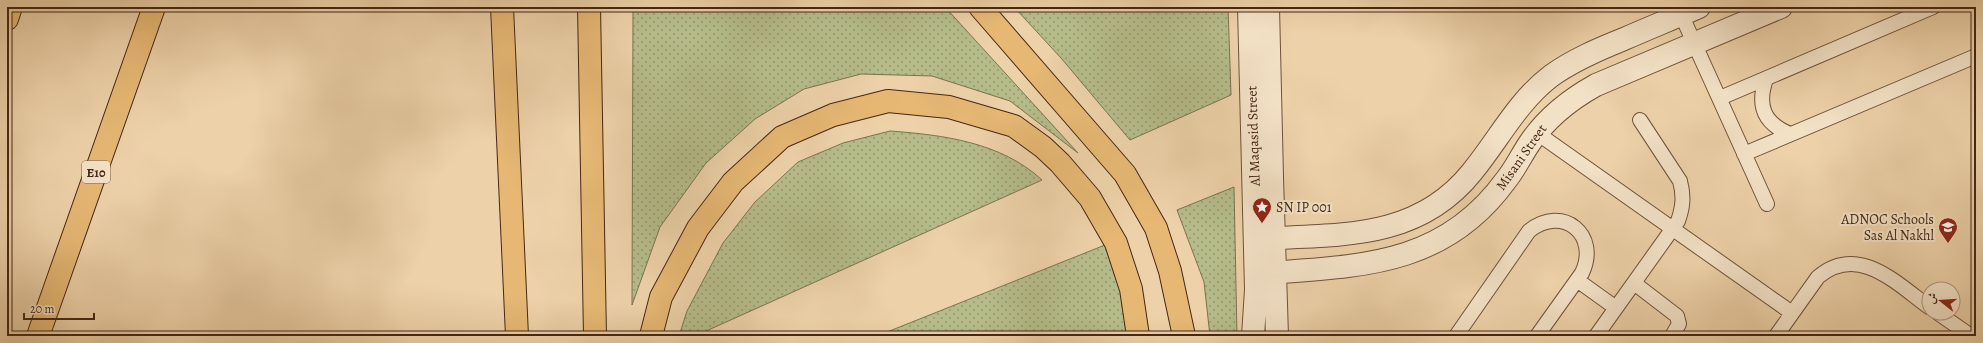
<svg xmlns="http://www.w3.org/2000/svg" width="1983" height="343" font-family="Alegreya,Amiri,serif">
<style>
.garden{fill:url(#garden-dots);stroke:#7d7250}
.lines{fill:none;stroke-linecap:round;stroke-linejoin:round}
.service-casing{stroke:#6f523a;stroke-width:16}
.tertiary-casing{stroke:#6f523a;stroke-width:24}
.trunk-casing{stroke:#452715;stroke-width:24}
.motorway-casing{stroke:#452715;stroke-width:24}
.service{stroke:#f3e1c6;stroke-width:14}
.tertiary{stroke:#f3e1c6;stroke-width:22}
.trunk{stroke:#e6b874;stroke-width:22}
.motorway{stroke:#e6b874;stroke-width:22}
.labels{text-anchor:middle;stroke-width:4;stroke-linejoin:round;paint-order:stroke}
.shield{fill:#f3e1c6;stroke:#795f4a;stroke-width:1}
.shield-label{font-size:13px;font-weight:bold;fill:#452715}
.street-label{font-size:14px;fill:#452715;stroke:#f3e1c6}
.poi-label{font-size:14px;fill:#452715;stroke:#f3e1c6;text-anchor:start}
</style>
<defs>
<pattern id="garden-dots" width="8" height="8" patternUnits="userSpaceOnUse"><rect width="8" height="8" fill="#b5bc8a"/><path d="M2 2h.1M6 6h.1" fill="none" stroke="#959970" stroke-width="1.8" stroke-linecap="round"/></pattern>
</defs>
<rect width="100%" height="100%" fill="#edd1a8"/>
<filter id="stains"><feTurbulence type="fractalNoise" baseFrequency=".005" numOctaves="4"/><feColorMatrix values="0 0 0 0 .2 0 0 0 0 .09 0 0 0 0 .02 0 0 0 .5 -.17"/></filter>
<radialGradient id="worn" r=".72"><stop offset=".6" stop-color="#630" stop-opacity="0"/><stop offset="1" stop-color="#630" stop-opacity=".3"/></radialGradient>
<path class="garden" d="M 633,7 L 945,7 L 1078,153 L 1010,101 L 932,76 L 861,74 L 804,89 L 755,119 L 706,163 L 660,227 L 632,305 Z
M 1014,7 L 1228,7 L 1231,95 L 1130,140 L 1061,58 Z
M 890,131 C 943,135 1001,142 1042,180 L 695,336 L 679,336 L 687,311 L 723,243 L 755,202 L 798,162 L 843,143 Z
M 1234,187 L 1237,336 L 1210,336 L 1204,282 L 1177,210 Z
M 1105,245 L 1123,291 L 1130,336 L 877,336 Z"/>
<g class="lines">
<g class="service-casing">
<path id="service" d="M 1681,14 L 1767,204
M 1766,79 C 1757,105 1763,123 1790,134
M 1720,98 L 1933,7
M 1537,133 L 1792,313
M 1744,154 L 1976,56
M 1577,280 L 1616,308
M 1634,283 L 1677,316 L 1679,324 L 1672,336
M 1938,313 L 1971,336
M 1456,336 L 1529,231 C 1563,204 1600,235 1582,273 L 1537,336
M 1596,336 L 1678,221 C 1683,207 1684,196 1680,181 L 1640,120
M 1776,336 L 1818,277 C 1858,243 1896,283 1929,307"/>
</g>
<g class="tertiary-casing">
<path id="tertiary" d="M 1249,7 L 1256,290 L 1253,336
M 1268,7 L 1272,177 L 1277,336
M 1255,239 C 1336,234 1416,242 1472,172 C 1499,139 1517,102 1551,76 C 1573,60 1599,49 1624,39 C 1649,28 1674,18 1699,7
M 1256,274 C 1354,266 1442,269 1506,180 C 1515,169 1521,156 1529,144 C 1546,118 1569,100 1596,85 L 1781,7"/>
</g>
<g class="trunk-casing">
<path id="trunk" d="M 651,336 L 661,297 L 698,228 L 733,182 L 782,137 L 833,115 L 888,101 L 949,107 L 1014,126 L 1043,147 L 1060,163 L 1090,198 L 1116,243 L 1131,289 L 1138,336"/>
</g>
<g class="motorway-casing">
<path id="motorway" d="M 502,7 L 517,336
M 589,7 L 595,336
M 980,7 L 1125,174 L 1156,228 L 1170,271 L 1184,336
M 7,19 L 11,7
M 38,336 L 154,7"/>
</g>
<use href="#service" class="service"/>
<use href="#tertiary" class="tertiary"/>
<use href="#trunk" class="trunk"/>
<use href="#motorway" class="motorway"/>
</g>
<defs>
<g id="sight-pin" transform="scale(1)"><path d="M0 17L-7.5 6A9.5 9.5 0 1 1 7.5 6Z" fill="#8f2418" stroke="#f3e1c6"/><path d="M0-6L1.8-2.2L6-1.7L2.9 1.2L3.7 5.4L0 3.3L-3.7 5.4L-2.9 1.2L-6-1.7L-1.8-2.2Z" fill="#fff"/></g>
<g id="school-pin" transform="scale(1)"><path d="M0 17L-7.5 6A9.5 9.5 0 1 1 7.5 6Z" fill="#8f2418" stroke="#f3e1c6"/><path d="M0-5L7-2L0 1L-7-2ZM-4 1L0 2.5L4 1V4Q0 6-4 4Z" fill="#fff"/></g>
</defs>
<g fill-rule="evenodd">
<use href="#sight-pin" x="1262" y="207"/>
<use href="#school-pin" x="1948" y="227"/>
</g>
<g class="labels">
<rect class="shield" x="82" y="161" width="28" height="22" rx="3"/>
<g class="shield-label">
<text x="96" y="177">E10</text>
</g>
<g class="street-label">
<text transform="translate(1253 136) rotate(-92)" y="5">Al Maqasid Street</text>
<text transform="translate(1521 157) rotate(-55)" y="5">Misani Street</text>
</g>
<g class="poi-label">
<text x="1276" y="212">SN IP 001</text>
<text x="1934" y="224" text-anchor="end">ADNOC Schools<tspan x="1934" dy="16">Sas Al Nakhl</tspan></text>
</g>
</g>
<rect width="1983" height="343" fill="none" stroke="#edd1a8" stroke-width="24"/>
<rect x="8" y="8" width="1967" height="327" fill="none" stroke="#452715" stroke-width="2"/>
<rect x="12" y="12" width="1959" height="319" fill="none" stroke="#452715"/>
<g transform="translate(1941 301) rotate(287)"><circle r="19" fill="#f3e1c6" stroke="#ad977f"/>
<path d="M0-3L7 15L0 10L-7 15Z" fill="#8f2418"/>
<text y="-6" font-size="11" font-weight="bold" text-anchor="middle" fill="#452715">ش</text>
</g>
<path d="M24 313v6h70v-6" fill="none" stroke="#452715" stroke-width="2"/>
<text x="30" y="313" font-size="12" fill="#452715" stroke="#f3e1c6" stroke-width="3" paint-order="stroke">20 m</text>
<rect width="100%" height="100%" filter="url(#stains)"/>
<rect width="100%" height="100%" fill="url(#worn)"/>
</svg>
